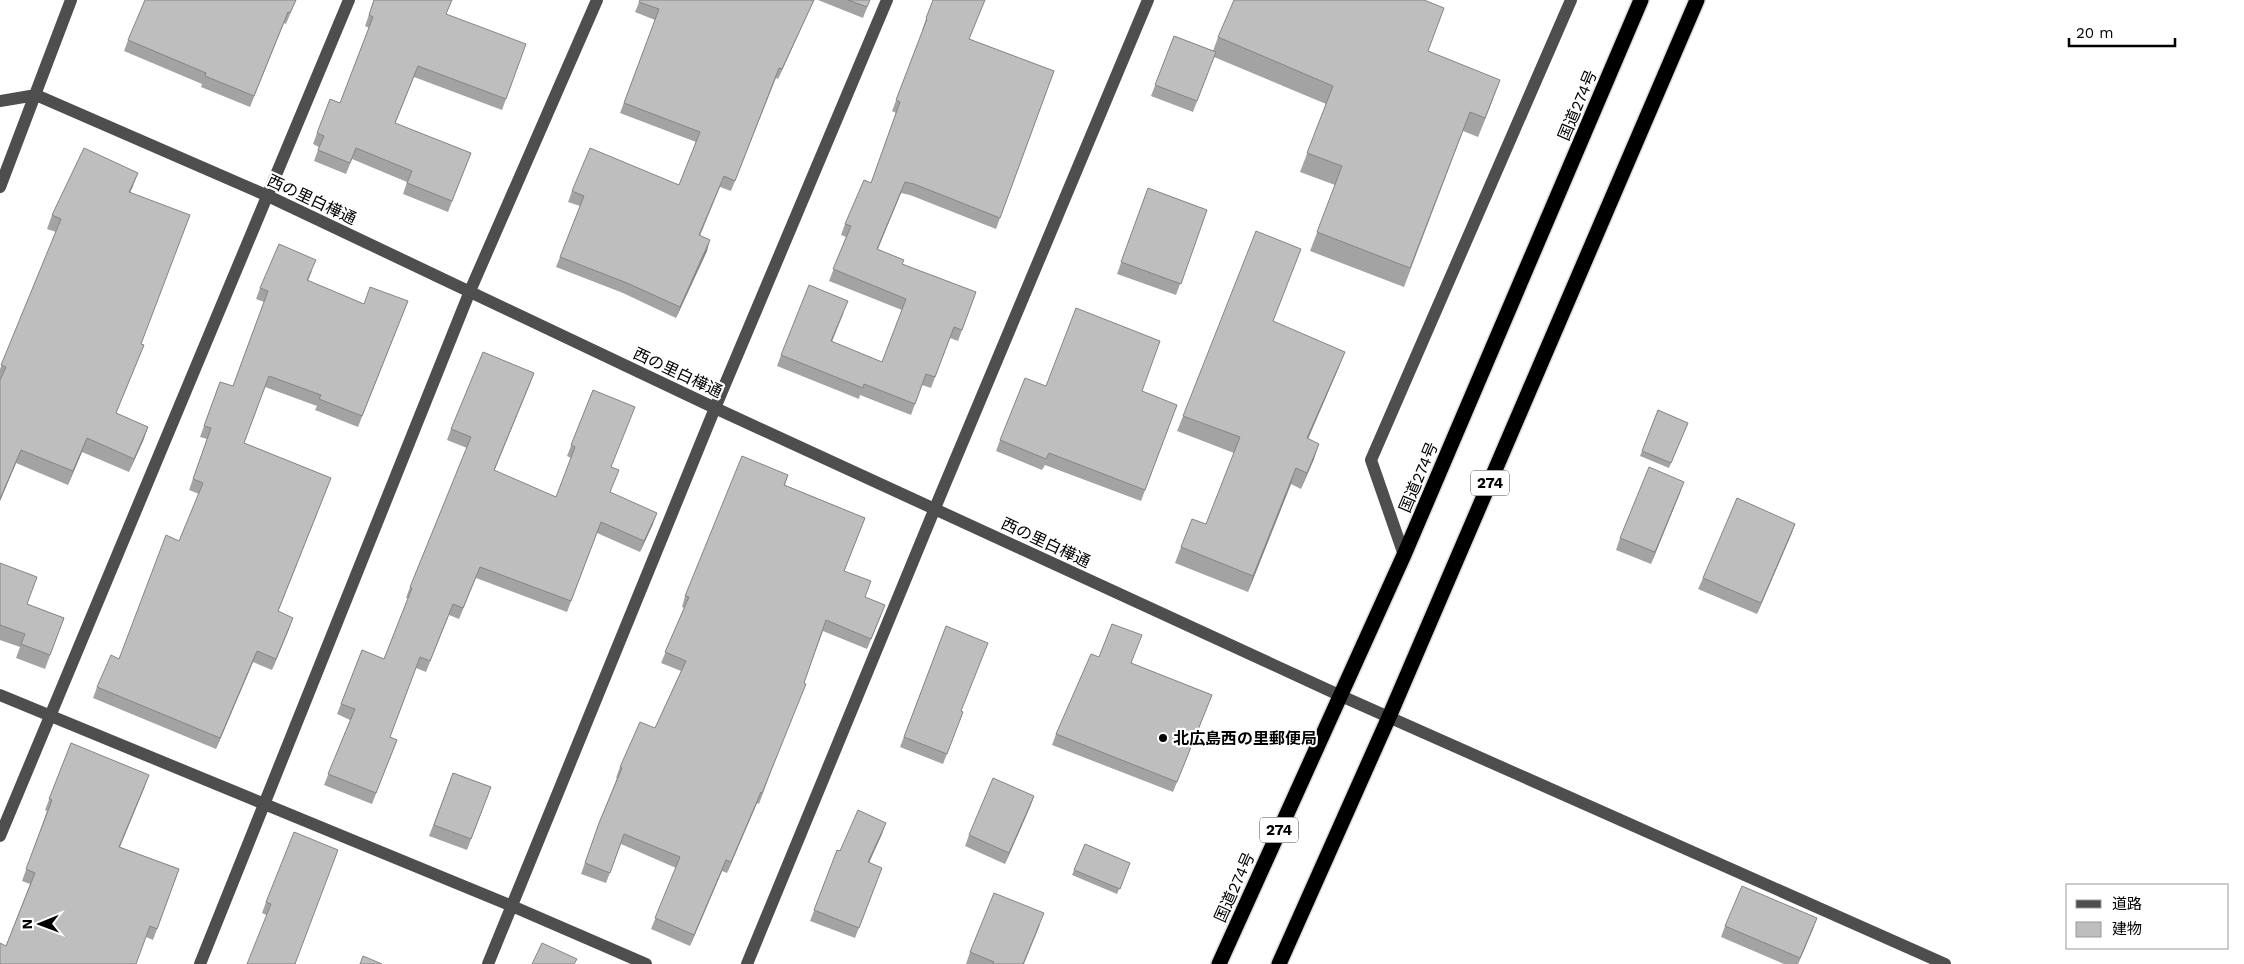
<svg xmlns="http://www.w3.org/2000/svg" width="2244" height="964" font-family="'Work Sans','Noto Sans JP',sans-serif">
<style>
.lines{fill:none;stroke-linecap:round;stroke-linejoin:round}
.highway-casing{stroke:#dbdbdb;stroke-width:18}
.minor{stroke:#4e4e4e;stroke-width:12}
.highway{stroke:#000;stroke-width:15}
.wall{fill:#a3a3a3}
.shaded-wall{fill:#858585}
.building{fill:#bebebe;stroke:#858585}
.poi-dot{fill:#000;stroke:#fff;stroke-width:2}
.labels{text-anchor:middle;stroke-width:4.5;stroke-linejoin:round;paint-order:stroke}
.shield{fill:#fff;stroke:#4c4c4c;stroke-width:1}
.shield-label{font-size:15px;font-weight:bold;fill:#000}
.street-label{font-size:16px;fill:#000;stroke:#fff}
.poi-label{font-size:16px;font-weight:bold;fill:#000;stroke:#fff;text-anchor:start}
</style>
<rect width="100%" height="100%" fill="#fff"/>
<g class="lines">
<g class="highway-casing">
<path id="highway" d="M 1219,964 L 1404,555 L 1641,0
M 1279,964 L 1389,717 L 1697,0"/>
</g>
<path class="minor" d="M 0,101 L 36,95 L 268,196 L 715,408 L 1339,695 L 1945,964
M 0,187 L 71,0
M 1404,555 L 1371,460 L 1571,0
M 0,695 L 512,906 L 646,964
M 0,836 L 349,0
M 200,964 L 470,291 L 597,0
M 488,964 L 715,408 L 887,0
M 747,964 L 935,508 L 1148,0"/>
<use href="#highway" class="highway"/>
</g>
<path class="wall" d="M 296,0 L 286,24 L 284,23 L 250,107 L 201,87 L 202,84 L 124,51 L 128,40 Z
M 374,0 L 446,15 L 506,99 L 502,110 L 414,77 L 395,124 L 471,153 L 448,212 L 403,194 L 407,182 L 352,159 L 346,174 L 314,161 L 319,147 L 313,144 L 317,133 L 340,103 L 369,28 L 365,26 Z
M 640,0 L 814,0 L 778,79 L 776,78 L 731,191 L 720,187 L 700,236 L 707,251 L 676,318 L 623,293 L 556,267 L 580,206 L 568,202 L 572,191 L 679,185 L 696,142 L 620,113 L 655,20 L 635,12 Z
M 818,0 L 870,0 L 863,18 Z
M 933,0 L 969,39 L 1054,71 L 996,229 L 910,195 L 901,193 L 878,249 L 902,264 L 976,292 L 958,341 L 950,338 L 931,388 L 922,385 L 911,415 L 860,395 L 859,399 L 777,366 L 781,355 L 844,312 L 832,342 L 882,362 L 902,310 L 829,281 L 846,237 L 841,235 L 845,224 L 871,183 L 896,113 L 892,111 L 923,30 L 922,30 Z
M 1174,36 L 1213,51 L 1218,37 L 1428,51 L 1493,99 L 1478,137 L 1463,131 L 1404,287 L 1310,251 L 1335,185 L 1300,172 L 1326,104 L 1214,57 L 1193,112 L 1151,96 Z
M 133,186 L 130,192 L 141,344 L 144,345 L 116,413 L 148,427 L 143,441 L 129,472 L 82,452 L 68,485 L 16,463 L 0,501 L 0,369 L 56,232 L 47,229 L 52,215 Z
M 1148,188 L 1207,210 L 1176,295 L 1117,274 Z
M 312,271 L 308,281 L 364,304 L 408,301 L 358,427 L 315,410 L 317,406 L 265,387 L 244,443 L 331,478 L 278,612 L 289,629 L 272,670 L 253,662 L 216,749 L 93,698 L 97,687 L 119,659 L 179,541 L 199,494 L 189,490 L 207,439 L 200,437 L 220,382 L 233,386 L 264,302 L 256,299 L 260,288 Z
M 1274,321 L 1339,367 L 1308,438 L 1314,459 L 1301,489 L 1291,484 L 1248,592 L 1175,563 L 1181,547 L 1206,524 L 1234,453 L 1177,431 L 1183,416 Z
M 534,373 L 494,471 L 556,497 L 571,458 L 567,456 L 593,390 L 612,467 L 610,492 L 653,524 L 640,552 L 597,533 L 567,612 L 476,578 L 459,619 L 449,615 L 426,672 L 416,668 L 390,737 L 397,740 L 372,804 L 324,785 L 350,720 L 337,714 L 362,650 L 384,659 L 408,598 L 406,598 L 410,587 L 467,448 L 447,440 L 451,429 Z
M 1046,386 L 1142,391 L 1177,405 L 1141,501 L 1045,465 L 1042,470 L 996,451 L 1000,440 Z
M 1658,410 L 1688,423 L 1669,468 L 1640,456 Z
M 788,475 L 785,485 L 865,518 L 844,572 L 881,616 L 867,649 L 823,631 L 759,804 L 757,803 L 727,873 L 722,871 L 690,946 L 651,929 L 676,868 L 621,844 L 606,883 L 581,874 L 599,823 L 617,778 L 616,778 L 620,767 L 655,728 L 681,671 L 661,663 L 684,608 L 682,607 L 685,596 Z
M 1680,493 L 1651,564 L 1616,550 L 1620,538 Z
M 1795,524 L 1791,535 L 1757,614 L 1698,589 L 1703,578 Z
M 0,563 L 27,604 L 64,618 L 45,669 L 16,658 L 20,647 L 0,640 Z
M 946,626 L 961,711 L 963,712 L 943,764 L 900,747 Z
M 1099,657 L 1131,663 L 1212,695 L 1173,792 L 1052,745 L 1056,734 Z
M 71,743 L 145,786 L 120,847 L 179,869 L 153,940 L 146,937 L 6,946 L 30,884 L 22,881 L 47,811 L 45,810 Z
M 453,773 L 491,787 L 467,850 L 429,836 Z
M 1034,796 L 1030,807 L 1005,864 L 965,846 L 969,835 Z
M 882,834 L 869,863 L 882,868 L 855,938 L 810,921 L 837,850 L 840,851 Z
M 1085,844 L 1130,863 L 1117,894 L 1072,875 Z
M 338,850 L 266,915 L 262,913 L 266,902 Z
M 1040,925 L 1024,964 L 966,964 L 970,952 Z
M 1725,926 L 1813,929 L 1798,964 L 1784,964 L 1721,937 Z"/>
<path class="shaded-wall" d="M 814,0 L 778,79 L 782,69 Z
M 1500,80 L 1493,99 L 1478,137 L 1485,118 Z
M 138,173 L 133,186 L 124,206 L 129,192 Z
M 905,182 L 901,193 L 873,260 L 877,249 Z
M 710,240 L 707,251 L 676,318 L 680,307 Z
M 1345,352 L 1339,367 L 1302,453 L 1307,438 Z
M 534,373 L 530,384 L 490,481 L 494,470 Z
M 148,427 L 143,441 L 129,472 L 134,459 Z
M 87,438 L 82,452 L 68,485 L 73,471 Z
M 1319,444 L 1314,459 L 1301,489 L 1307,473 Z
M 21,450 L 16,463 L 0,501 L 0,499 Z
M 1296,468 L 1291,484 L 1248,592 L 1253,576 Z
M 1684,482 L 1680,493 L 1651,564 L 1655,552 Z
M 657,513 L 653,524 L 640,552 L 644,541 Z
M 1795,524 L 1791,535 L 1757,614 L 1761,603 Z
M 293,618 L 289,629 L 272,670 L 276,659 Z
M 257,651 L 253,662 L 216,749 L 220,738 Z
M 149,775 L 145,786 L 115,858 L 119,847 Z
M 761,792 L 757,803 L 727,873 L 731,862 Z
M 1034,796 L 1030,807 L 1005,864 L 1009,853 Z
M 886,823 L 882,834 L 864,873 L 868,862 Z
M 726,860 L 722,871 L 690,946 L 694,935 Z
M 1817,918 L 1813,929 L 1798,964 L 1800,958 Z"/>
<path class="building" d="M 145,0 L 296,0 L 290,13 L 288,12 L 254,96 L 205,76 L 206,73 L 128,40 Z
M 374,0 L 452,0 L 446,14 L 526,44 L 506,99 L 418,66 L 395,123 L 471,153 L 452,201 L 407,183 L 412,171 L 356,148 L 350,163 L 318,150 L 324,136 L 317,133 L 330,99 L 340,103 L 373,17 L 369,15 Z
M 640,0 L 814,0 L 782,69 L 779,68 L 735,181 L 724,176 L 699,235 L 710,240 L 680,307 L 627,283 L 560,257 L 584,196 L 572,191 L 590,148 L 679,185 L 700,132 L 624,103 L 659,9 L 639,2 Z
M 848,0 L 870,0 L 867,7 Z
M 933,0 L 985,0 L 969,39 L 1054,71 L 1000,218 L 914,184 L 905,182 L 877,249 L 904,260 L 902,264 L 976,292 L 962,330 L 954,327 L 935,377 L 926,374 L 915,404 L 864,384 L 863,388 L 781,355 L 809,285 L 848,301 L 831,341 L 882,362 L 906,299 L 833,269 L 851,226 L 845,224 L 864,180 L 871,183 L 900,102 L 896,100 L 927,19 L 926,18 Z
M 1234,0 L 1424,0 L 1444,8 L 1428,51 L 1500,80 L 1485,118 L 1470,112 L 1410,268 L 1317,232 L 1342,166 L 1307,153 L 1333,86 L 1218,37 Z
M 1174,36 L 1216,52 L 1197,101 L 1155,85 Z
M 84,148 L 138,173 L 129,192 L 190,215 L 141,344 L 144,345 L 116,413 L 148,427 L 134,459 L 87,438 L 73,471 L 21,450 L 0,499 L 0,380 L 6,367 L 1,365 L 61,219 L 52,215 Z
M 1148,188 L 1207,210 L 1181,284 L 1121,262 Z
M 1256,231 L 1301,249 L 1273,321 L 1345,352 L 1307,438 L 1319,444 L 1307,473 L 1296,468 L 1253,576 L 1181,547 L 1192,519 L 1206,524 L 1240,437 L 1183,416 Z
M 279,244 L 316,260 L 307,280 L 364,304 L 370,287 L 408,301 L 362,416 L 319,399 L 321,395 L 269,376 L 244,443 L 331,478 L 278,611 L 293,618 L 276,659 L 257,651 L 220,738 L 97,687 L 111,655 L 119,659 L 166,535 L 179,541 L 203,483 L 193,479 L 211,428 L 204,426 L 220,382 L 233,386 L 268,291 L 260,288 Z
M 1076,308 L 1160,341 L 1142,391 L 1177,405 L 1145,490 L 1049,453 L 1046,459 L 1000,440 L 1025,378 L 1046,386 Z
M 483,352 L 534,373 L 494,470 L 556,497 L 575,447 L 571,445 L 593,390 L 635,407 L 611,467 L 619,470 L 610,492 L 657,513 L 644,541 L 601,522 L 571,601 L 480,567 L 463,608 L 453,604 L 430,661 L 420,657 L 390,737 L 397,740 L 376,793 L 328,774 L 355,709 L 341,704 L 362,650 L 384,659 L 412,588 L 410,587 L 471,437 L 451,429 Z
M 1658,410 L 1688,423 L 1671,463 L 1642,451 Z
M 742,456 L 788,475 L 784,485 L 865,518 L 844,571 L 871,581 L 865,597 L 885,605 L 871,639 L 826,620 L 804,683 L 806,684 L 762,793 L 761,792 L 731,862 L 726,860 L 694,935 L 655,918 L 680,857 L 624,834 L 610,873 L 585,863 L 599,823 L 622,768 L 620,767 L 640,722 L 655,728 L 686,661 L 665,652 L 689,597 L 685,596 Z
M 1649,467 L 1684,482 L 1655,552 L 1620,538 Z
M 1737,498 L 1795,524 L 1761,603 L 1703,578 Z
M 0,563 L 37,577 L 27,604 L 64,618 L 50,655 L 21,644 L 25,634 L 0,625 Z
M 1112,624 L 1142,635 L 1131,663 L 1212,695 L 1177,782 L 1056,734 L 1091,654 L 1099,657 Z
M 946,626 L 988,643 L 961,711 L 963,712 L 947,754 L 904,737 Z
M 71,743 L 149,775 L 119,847 L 179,869 L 157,929 L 150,926 L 136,964 L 0,964 L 0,943 L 6,946 L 35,873 L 26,869 L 52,800 L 49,799 Z
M 453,773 L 491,787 L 471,839 L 434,825 Z
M 993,778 L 1034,796 L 1009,853 L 969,835 Z
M 858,810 L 886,823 L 868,862 L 882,868 L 859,928 L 814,910 L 837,850 L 840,851 Z
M 294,832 L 338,850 L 295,964 L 247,964 L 271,904 L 266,902 Z
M 1085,844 L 1130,863 L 1120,889 L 1074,870 Z
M 1742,886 L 1817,918 L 1800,958 L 1725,926 Z
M 994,893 L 1044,913 L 1023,964 L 993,964 L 994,962 L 970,952 Z
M 542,943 L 577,959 L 574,964 L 532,964 Z
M 363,956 L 382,964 L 360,964 Z"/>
<circle class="poi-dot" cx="1163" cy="738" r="5"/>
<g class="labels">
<g class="shield">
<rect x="1471" y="470.5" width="38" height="25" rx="4"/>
<rect x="1260" y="817.5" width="38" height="25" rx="4"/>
</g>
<g class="shield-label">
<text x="1490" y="488">274</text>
<text x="1279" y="835">274</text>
</g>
<g class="street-label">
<text transform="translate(1577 105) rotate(-67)" y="6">国道274号</text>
<text transform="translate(312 199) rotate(25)" y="6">西の里白樺通</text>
<text transform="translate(678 372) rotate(25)" y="6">西の里白樺通</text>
<text transform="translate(1418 477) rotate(-67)" y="6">国道274号</text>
<text transform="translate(1046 542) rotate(25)" y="6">西の里白樺通</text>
<text transform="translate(1234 887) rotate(-66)" y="6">国道274号</text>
</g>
<g class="poi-label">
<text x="1173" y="744">北広島西の里郵便局</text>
</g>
</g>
<rect x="2066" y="884" width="162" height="65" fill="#ffffff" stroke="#999999"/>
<rect x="2076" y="900" width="25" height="8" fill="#4e4e4e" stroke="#999999"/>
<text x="2112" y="909" font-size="15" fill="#000000">道路</text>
<rect x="2076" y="922" width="25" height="15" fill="#bebebe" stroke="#999999"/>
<text x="2112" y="934" font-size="15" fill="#000000">建物</text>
<g transform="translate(40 924) rotate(269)" stroke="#ffffff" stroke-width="4" paint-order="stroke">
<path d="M0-4L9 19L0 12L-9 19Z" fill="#000000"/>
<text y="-8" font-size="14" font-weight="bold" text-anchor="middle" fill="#000000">N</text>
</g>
<path d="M2069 38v8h106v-8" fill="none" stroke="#000000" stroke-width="2.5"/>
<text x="2076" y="38" font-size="15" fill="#000000" stroke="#ffffff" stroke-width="4" paint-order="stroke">20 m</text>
</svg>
